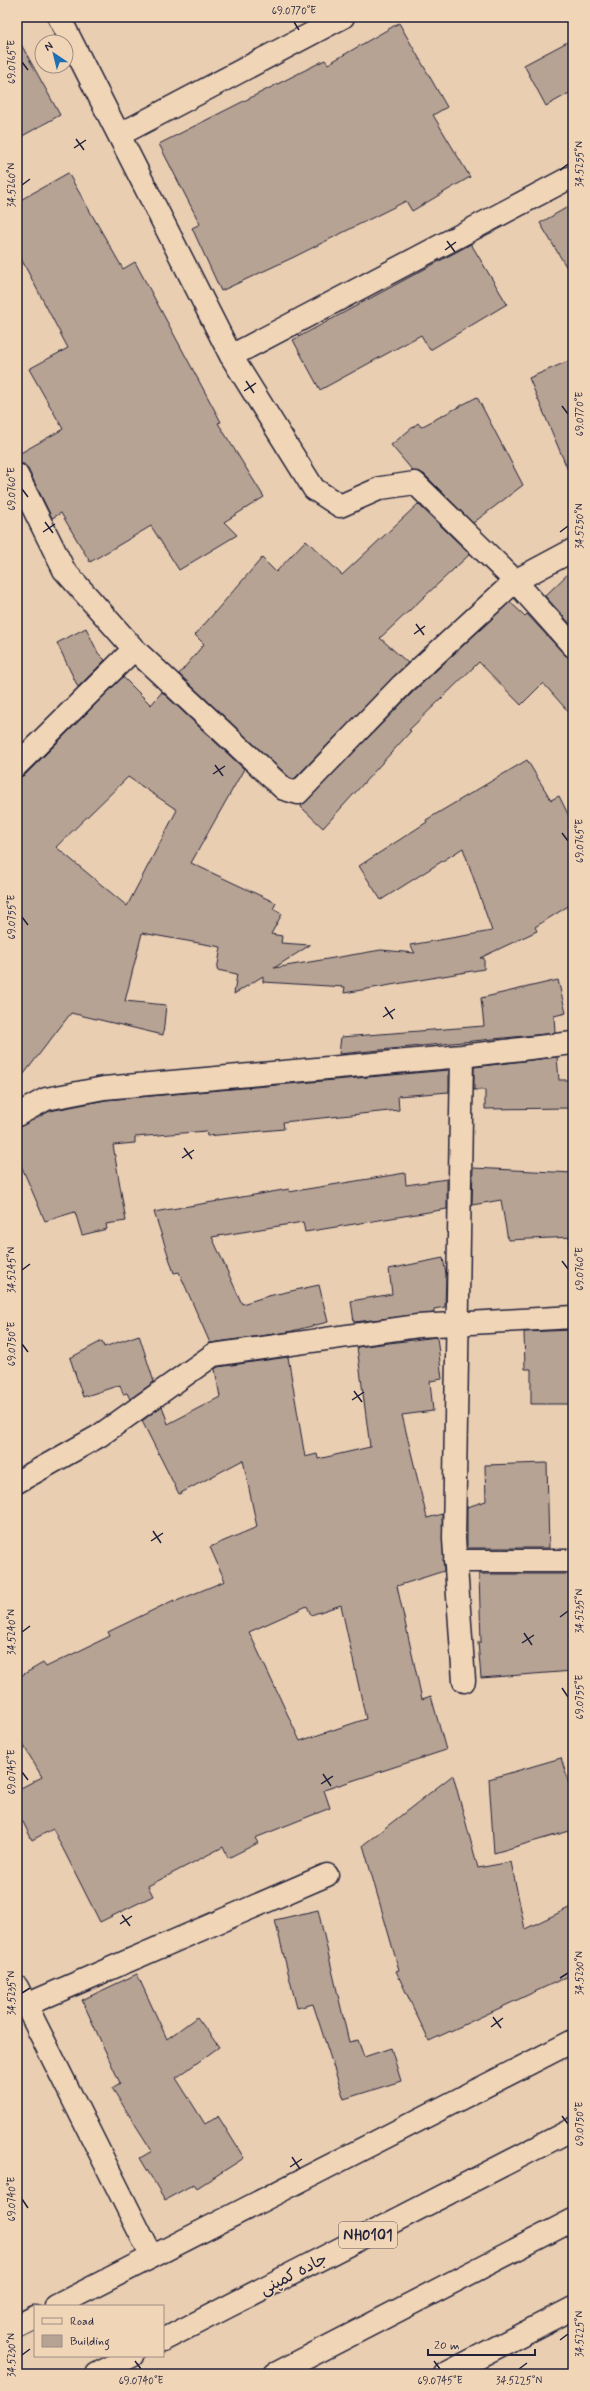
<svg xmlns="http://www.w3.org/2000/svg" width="590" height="2391" font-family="Mynerve,'Playpen Sans Arabic',sans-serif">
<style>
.building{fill:#b7a394;stroke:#22223b;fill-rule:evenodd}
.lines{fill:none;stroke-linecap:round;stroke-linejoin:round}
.minor-casing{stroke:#22223b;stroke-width:25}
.highway-casing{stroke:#22223b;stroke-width:25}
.minor{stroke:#f1d5b7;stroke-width:22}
.highway{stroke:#f1d5b7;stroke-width:22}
.ticks{fill:none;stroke:#22223b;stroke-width:1.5}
.labels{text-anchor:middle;stroke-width:3;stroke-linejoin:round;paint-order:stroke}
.shield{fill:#f1d5b7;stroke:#605860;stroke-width:1}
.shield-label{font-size:15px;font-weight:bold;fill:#22223b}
.street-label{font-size:16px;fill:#22223b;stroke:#f1d5b7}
.neatline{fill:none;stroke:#22223b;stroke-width:1.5}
.ticks-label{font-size:10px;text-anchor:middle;fill:#22223b}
</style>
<rect width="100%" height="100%" fill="#e9ceb2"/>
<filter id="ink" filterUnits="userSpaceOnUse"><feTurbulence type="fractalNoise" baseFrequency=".025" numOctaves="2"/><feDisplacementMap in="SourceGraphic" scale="8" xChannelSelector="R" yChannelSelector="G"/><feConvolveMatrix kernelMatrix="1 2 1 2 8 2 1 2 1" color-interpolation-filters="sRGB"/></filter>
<g filter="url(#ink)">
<path class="building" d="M 399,23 L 447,107 L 433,115 L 470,177 L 412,211 L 406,201 L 294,257 L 221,291 L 192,228 L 200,224 L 159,144 L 325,60 L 328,64 Z
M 17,37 L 60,115 L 17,139 Z
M 573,39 L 573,91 L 546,106 L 524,65 Z
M 68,173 L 123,269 L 135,262 L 221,422 L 218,423 L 264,497 L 224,522 L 237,535 L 179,570 L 151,526 L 90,562 L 61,513 L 52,518 L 28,469 L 24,464 L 17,463 L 17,455 L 63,429 L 29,369 L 68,348 L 17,251 L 17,202 Z
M 573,204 L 573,278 L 540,223 Z
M 471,244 L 507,304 L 430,350 L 421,335 L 320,390 L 293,340 Z
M 573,359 L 573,482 L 529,378 Z
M 477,397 L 523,485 L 473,523 L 424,474 L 413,471 L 391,445 L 418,423 L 421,427 Z
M 418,504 L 470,554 L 380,638 L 408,663 L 294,779 L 290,778 L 179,674 L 204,644 L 195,635 L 262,558 L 276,572 L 306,540 L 342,575 Z
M 573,569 L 573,627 L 545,596 Z
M 510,602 L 525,616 L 527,614 L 564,654 L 573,658 L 573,717 L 543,683 L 521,705 L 479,662 L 409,730 L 411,731 L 323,828 L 301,807 L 302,805 L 411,694 Z
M 86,628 L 98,653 L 105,660 L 78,687 L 57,643 Z
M 123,677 L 151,705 L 162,692 L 244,769 L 191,863 L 276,903 L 273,909 L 282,914 L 271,934 L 282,936 L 281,943 L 310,945 L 274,968 L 381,950 L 415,953 L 410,945 L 492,931 L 463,848 L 381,900 L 359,866 L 427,822 L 426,820 L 527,760 L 551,800 L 559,796 L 573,824 L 573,903 L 535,927 L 537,931 L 480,958 L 484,958 L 484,969 L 344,993 L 345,987 L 263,982 L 263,976 L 234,994 L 237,974 L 217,970 L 221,947 L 142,933 L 125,1001 L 166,1005 L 163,1035 L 71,1013 L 17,1083 L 17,779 L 26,774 ZM 128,777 L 177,810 L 127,906 L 56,847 Z
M 558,980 L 566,1013 L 554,1016 L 555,1033 L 339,1054 L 341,1037 L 484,1026 L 481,998 Z
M 557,1057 L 559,1080 L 573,1080 L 573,1108 L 485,1109 L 485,1090 L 474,1090 L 474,1067 Z
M 449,1070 L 449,1092 L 398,1096 L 399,1110 L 283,1122 L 284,1129 L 207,1136 L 206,1131 L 135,1137 L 135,1143 L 113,1145 L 126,1221 L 106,1224 L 107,1229 L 82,1235 L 75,1212 L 45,1221 L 17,1156 L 17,1127 L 50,1111 L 106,1100 Z
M 473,1168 L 573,1173 L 573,1237 L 508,1240 L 501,1200 L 472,1205 Z
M 405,1173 L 406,1185 L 447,1179 L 447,1209 L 305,1232 L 303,1222 L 212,1237 L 242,1304 L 268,1296 L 319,1285 L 328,1322 L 288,1332 L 210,1343 L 179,1272 L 174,1273 L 154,1212 L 289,1189 L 289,1192 Z
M 443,1258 L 446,1274 L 445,1307 L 434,1309 L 434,1313 L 354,1322 L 351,1301 L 392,1294 L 389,1269 Z
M 573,1330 L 573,1404 L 531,1404 L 531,1369 L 525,1369 L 524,1332 Z
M 139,1335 L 154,1382 L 130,1399 L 127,1393 L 123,1394 L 120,1385 L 83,1397 L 70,1358 L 102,1341 L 104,1347 Z
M 437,1337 L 442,1379 L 430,1381 L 433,1411 L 402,1415 L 427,1518 L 442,1514 L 444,1571 L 397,1586 L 422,1699 L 431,1696 L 446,1750 L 324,1790 L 330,1808 L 255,1838 L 258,1843 L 228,1858 L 223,1847 L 148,1886 L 153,1896 L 100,1922 L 53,1829 L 32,1840 L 17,1810 L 17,1790 L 42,1777 L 17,1734 L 17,1678 L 43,1663 L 46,1667 L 110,1636 L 108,1632 L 174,1600 L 174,1602 L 225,1581 L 210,1547 L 257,1527 L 243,1460 L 179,1494 L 142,1421 L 162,1406 L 168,1424 L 220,1397 L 215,1369 L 218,1367 L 288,1357 L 305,1457 L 317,1454 L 318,1459 L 370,1447 L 357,1347 ZM 341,1605 L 366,1719 L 300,1741 L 249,1632 L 307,1606 L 311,1615 Z
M 547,1463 L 549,1548 L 467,1548 L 467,1507 L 486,1501 L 485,1465 Z
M 479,1574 L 573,1574 L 573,1671 L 481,1678 L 478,1642 L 481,1642 Z
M 561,1758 L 573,1797 L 573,1830 L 494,1853 L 489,1779 Z
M 453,1775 L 478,1868 L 511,1862 L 525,1929 L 573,1906 L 573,1974 L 429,2041 L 396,1971 L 399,1970 L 363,1845 Z
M 318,1910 L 349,2042 L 358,2040 L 364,2057 L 391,2048 L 401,2081 L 344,2099 L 313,2004 L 297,2008 L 275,1920 Z
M 137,1974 L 167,2039 L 197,2017 L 219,2047 L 176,2078 L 205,2124 L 218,2116 L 244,2158 L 197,2188 L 194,2184 L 165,2200 L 140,2158 L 152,2151 L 112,2088 L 120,2083 L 82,2000 Z"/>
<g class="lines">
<g class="minor-casing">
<path id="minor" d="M 59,17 L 231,356 L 314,489 L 340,506 L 381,488 L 415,483 L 515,581 L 573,646
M 119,135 L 343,17
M 231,356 L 573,176
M 17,475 L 64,570 L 134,649 L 284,789 L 298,793 L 402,685 L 515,581 L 573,550
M 17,765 L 134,649
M 462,1056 L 454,1539 L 464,1681
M 17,1115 L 46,1099 L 104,1088 L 462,1056 L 573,1043
M 17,1482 L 99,1436 L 213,1355 L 418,1326 L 573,1317
M 455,1561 L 573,1561
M 17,1987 L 152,2257
M 26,2005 L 327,1875
M 56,2306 L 573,2041
M 17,2326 L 35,2317
M 445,2374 L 573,2308"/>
</g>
<g class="highway-casing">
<path id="highway" d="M 163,2340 L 573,2129
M 97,2374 L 132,2356
M 275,2374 L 573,2220"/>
</g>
<use href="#minor" class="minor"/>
<use href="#highway" class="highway"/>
</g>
</g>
<path class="ticks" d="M 294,22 L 299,30M 22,62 L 28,70M 76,139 L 84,150M 74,148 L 86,140M 560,170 L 568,164M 22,185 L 30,179M 447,241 L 455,252M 445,250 L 456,242M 246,381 L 254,393M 244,391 L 256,383M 562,406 L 568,414M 22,489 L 28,497M 45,522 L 53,533M 43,532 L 55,524M 560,532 L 568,526M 416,624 L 424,635M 414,634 L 425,626M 215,765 L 223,776M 213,774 L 225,766M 562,833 L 568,841M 22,917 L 28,925M 385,1007 L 393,1019M 383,1017 L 395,1009M 184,1148 L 192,1159M 182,1158 L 194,1150M 562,1261 L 568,1269M 22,1270 L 30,1264M 22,1344 L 28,1352M 354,1391 L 362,1402M 352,1400 L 364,1392M 153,1531 L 161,1543M 151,1541 L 163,1533M 560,1617 L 568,1611M 22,1632 L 30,1626M 524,1633 L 532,1645M 522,1643 L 534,1635M 562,1688 L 568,1697M 22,1772 L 28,1780M 323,1774 L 331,1786M 321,1784 L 333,1776M 122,1915 L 130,1926M 120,1924 L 132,1916M 560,1978 L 568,1973M 22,1993 L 30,1988M 493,2017 L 501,2028M 491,2027 L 503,2018M 562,2116 L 568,2124M 292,2157 L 300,2169M 290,2167 L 302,2159M 22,2199 L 28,2208M 560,2340 L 568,2334M 22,2355 L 30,2349M 135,2361 L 141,2369M 434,2361 L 440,2369M 519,2369 L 527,2363"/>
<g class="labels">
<rect class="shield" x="339" y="2222" width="58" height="26" rx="3"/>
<g class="shield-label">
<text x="368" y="2240">NH0101</text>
</g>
<g class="street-label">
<text transform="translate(293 2273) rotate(-27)" y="6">جاده کمپنی</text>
</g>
</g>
<rect width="590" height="2391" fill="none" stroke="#f1d5b7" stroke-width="44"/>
<rect x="34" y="2305" width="130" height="52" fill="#f1d5b7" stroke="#9e8d85"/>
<rect x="42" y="2318" width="20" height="6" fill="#f1d5b7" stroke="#9e8d85"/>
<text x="70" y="2325" font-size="12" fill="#22223b">Road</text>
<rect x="42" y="2335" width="20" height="12" fill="#b7a394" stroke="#9e8d85"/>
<text x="70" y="2345" font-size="12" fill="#22223b">Building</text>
<g transform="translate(54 54) rotate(325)"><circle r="19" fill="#f1d5b7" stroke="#9e8d85"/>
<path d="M0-3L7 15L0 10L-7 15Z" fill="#1f6fb2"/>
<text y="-6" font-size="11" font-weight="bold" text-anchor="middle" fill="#22223b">N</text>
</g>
<path d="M428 2349v6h107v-6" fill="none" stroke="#22223b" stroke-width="2"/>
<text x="434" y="2349" font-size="12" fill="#22223b" stroke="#f1d5b7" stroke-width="3" paint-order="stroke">20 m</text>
<rect x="22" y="22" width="546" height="2347" class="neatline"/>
<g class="ticks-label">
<text x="294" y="14">69.0770°E</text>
<text transform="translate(11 62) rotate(-90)" y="4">69.0765°E</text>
<text transform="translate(579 164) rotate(-90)" y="4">34.5255°N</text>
<text transform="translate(11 185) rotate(-90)" y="4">34.5260°N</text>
<text transform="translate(579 414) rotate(-90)" y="4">69.0770°E</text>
<text transform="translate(11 489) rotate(-90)" y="4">69.0760°E</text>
<text transform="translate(579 526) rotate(-90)" y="4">34.5250°N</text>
<text transform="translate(579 841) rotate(-90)" y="4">69.0765°E</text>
<text transform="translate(11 917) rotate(-90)" y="4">69.0755°E</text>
<text transform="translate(579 1269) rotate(-90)" y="4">69.0760°E</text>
<text transform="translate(11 1270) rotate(-90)" y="4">34.5245°N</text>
<text transform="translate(11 1344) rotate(-90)" y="4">69.0750°E</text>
<text transform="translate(579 1611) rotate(-90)" y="4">34.5235°N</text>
<text transform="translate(11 1632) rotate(-90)" y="4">34.5240°N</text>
<text transform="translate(579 1697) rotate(-90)" y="4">69.0755°E</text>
<text transform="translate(11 1772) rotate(-90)" y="4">69.0745°E</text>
<text transform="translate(579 1973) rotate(-90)" y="4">34.5230°N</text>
<text transform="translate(11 1993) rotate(-90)" y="4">34.5235°N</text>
<text transform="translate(579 2124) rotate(-90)" y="4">69.0750°E</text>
<text transform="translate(11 2199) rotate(-90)" y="4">69.0740°E</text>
<text transform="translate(579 2334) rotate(-90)" y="4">34.5225°N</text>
<text transform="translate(11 2355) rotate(-90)" y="4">34.5230°N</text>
<text x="141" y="2384">69.0740°E</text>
<text x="440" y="2384">69.0745°E</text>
<text x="519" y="2384">34.5225°N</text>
</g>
</svg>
